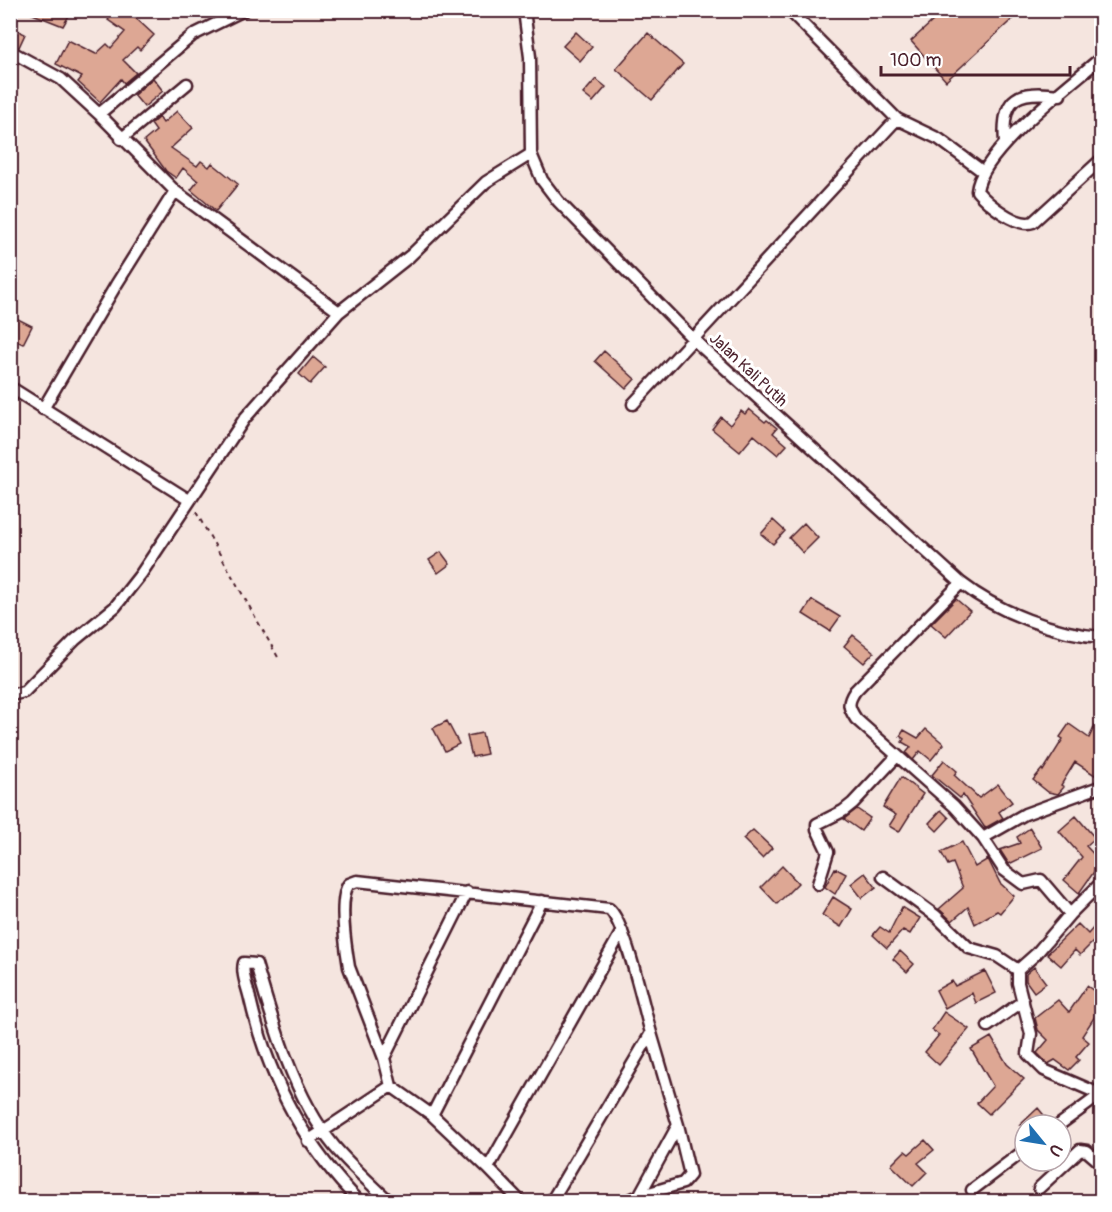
<svg xmlns="http://www.w3.org/2000/svg" width="1112" height="1212" font-family="Pangolin,sans-serif">
<style>
.building{fill:#dda794;stroke:#4a1f2b;stroke-width:1.5}
.lines{fill:none;stroke-linecap:round;stroke-linejoin:round}
.minor-casing{stroke:#4a1f2b;stroke-width:15}
.path{stroke:#4a1f2b;stroke-width:2;stroke-dasharray:4.5 4.5;stroke-linecap:butt}
.minor{stroke:#fff;stroke-width:10}
.labels{text-anchor:middle;stroke-width:6;stroke-linejoin:round;paint-order:stroke}
.street-label{font-size:16px;fill:#4a1f2b;stroke:#fff}
</style>
<rect width="100%" height="100%" fill="#f5e5df"/>
<filter id="ink" filterUnits="userSpaceOnUse"><feTurbulence type="fractalNoise" baseFrequency=".0167" numOctaves="2"/><feDisplacementMap in="SourceGraphic" scale="12" xChannelSelector="R" yChannelSelector="G"/><feConvolveMatrix kernelMatrix="1 2 1 2 8 2 1 2 1" color-interpolation-filters="sRGB"/></filter>
<g filter="url(#ink)">
<path class="building" d="M 65,10 L 70,14 L 63,26 L 25,11 Z
M 115,10 L 127,10 L 154,35 L 140,50 L 137,47 L 123,60 L 136,73 L 124,83 L 121,79 L 100,102 L 78,82 L 82,77 L 56,64 L 68,40 L 96,54 L 107,44 L 111,48 L 125,32 L 108,20 Z
M 945,10 L 1022,10 L 946,81 L 911,41 Z
M 10,27 L 25,34 L 19,47 L 10,44 Z
M 576,32 L 592,47 L 580,61 L 563,46 Z
M 648,33 L 683,64 L 652,100 L 616,69 Z
M 153,78 L 163,91 L 144,107 L 134,95 Z
M 596,79 L 606,87 L 593,102 L 583,94 Z
M 177,111 L 193,128 L 171,148 L 197,166 L 201,161 L 209,167 L 212,163 L 238,184 L 216,211 L 191,190 L 198,181 L 183,168 L 176,178 L 166,171 L 144,141 L 156,131 L 151,124 L 159,117 L 163,123 Z
M 10,315 L 32,326 L 23,344 L 10,338 Z
M 604,351 L 635,379 L 626,389 L 595,361 Z
M 313,357 L 325,367 L 310,384 L 299,374 Z
M 749,409 L 765,422 L 767,420 L 777,428 L 773,433 L 787,445 L 778,455 L 754,435 L 740,452 L 712,429 L 721,417 L 730,425 L 741,411 L 745,414 Z
M 773,520 L 785,531 L 773,544 L 761,534 Z
M 804,523 L 818,538 L 803,553 L 789,538 Z
M 441,552 L 450,564 L 438,573 L 429,560 Z
M 956,599 L 970,611 L 946,637 L 931,624 Z
M 812,600 L 840,617 L 830,631 L 803,614 Z
M 853,635 L 874,652 L 864,663 L 844,646 Z
M 1101,713 L 1101,779 L 1075,762 L 1061,785 L 1064,787 L 1058,794 L 1048,792 L 1033,780 L 1042,769 L 1043,771 L 1063,739 L 1060,737 L 1069,724 L 1089,738 Z
M 447,721 L 459,744 L 445,751 L 433,728 Z
M 926,729 L 944,744 L 931,760 L 920,751 L 913,760 L 906,753 L 911,747 L 902,742 L 904,739 L 900,736 L 904,730 L 918,738 Z
M 482,733 L 487,754 L 472,757 L 467,736 Z
M 944,760 L 957,771 L 954,775 L 979,798 L 998,784 L 1012,802 L 999,812 L 1003,818 L 985,828 L 963,795 L 960,798 L 932,775 Z
M 901,777 L 923,794 L 899,832 L 889,826 L 896,815 L 883,807 Z
M 857,809 L 870,818 L 861,831 L 844,819 Z
M 941,810 L 949,818 L 937,831 L 929,823 Z
M 1076,816 L 1095,838 L 1086,846 L 1101,862 L 1079,893 L 1064,880 L 1082,857 L 1059,831 Z
M 1030,828 L 1042,848 L 1009,864 L 1000,850 L 1020,843 L 1017,837 Z
M 753,830 L 772,848 L 762,858 L 743,839 Z
M 962,842 L 975,867 L 988,859 L 1000,883 L 1014,896 L 1000,913 L 997,911 L 975,924 L 968,907 L 952,921 L 939,909 L 963,888 L 953,863 L 948,865 L 941,852 Z
M 782,866 L 798,883 L 777,904 L 761,887 Z
M 835,868 L 846,874 L 835,894 L 825,887 Z
M 865,873 L 876,887 L 862,898 L 851,884 Z
M 833,897 L 852,909 L 841,927 L 822,915 Z
M 902,907 L 920,918 L 910,934 L 903,930 L 887,948 L 873,935 L 880,927 L 889,933 Z
M 1101,919 L 1101,944 L 1096,939 L 1080,955 L 1075,950 L 1061,966 L 1047,954 L 1078,924 L 1088,934 Z
M 900,951 L 914,964 L 907,972 L 893,959 Z
M 1034,967 L 1046,983 L 1034,992 L 1026,981 L 1026,974 Z
M 985,971 L 996,993 L 976,1003 L 972,993 L 945,1008 L 936,990 L 952,981 L 955,986 Z
M 1087,986 L 1101,996 L 1101,1007 L 1082,1036 L 1089,1042 L 1076,1057 L 1079,1060 L 1069,1070 L 1055,1060 L 1048,1064 L 1037,1053 L 1048,1040 L 1038,1030 L 1035,1018 L 1058,1000 L 1069,1012 Z
M 944,1012 L 969,1029 L 939,1065 L 925,1052 L 939,1035 L 932,1030 Z
M 991,1037 L 1007,1064 L 1024,1079 L 989,1114 L 977,1103 L 993,1086 L 971,1049 Z
M 1038,1108 L 1052,1125 L 1020,1125 Z
M 925,1140 L 934,1150 L 918,1163 L 927,1172 L 913,1186 L 891,1165 L 905,1151 L 909,1154 Z"/>
<g class="lines">
<g class="minor-casing">
<path id="minor" d="M 524,10 L 530,57 L 531,154 L 542,180 L 558,201 L 693,339 L 961,583 C 998,612 1055,634 1102,637
M 789,10 L 897,119 L 939,139 L 982,171
M 10,51 L 61,79 L 99,114 L 175,191 L 339,312
M 1102,57 C 1070,85 981,151 977,191 C 987,203 1017,228 1033,222 L 1102,159
M 99,114 L 193,35 L 244,10
M 121,139 L 187,84
M 1005,142 C 1001,95 1019,90 1060,95
M 10,387 L 189,500
M 633,404 L 897,119
M 43,409 L 116,285 L 175,191
M 961,583 L 855,691 C 847,703 848,707 856,719 L 954,806 L 983,838
M 10,695 L 24,692 L 75,640 L 115,607 L 141,574 L 245,418 L 339,312 L 410,256 L 486,182 L 531,154
M 1102,786 L 1025,814 L 983,838 L 1004,870 L 1023,884 L 1041,880 L 1070,914 L 1036,954 L 1018,970 L 1018,983 L 1031,1034 L 1028,1054 L 1044,1070 L 1102,1095
M 883,877 L 936,916 L 969,948 L 997,956 L 1018,970
M 818,884 L 828,852 L 817,829 L 817,824 L 843,811 L 853,803 L 897,756
M 1070,914 L 1102,882
M 988,1026 L 1023,1001
M 384,1058 L 349,967 C 346,949 338,898 349,884 L 357,881 L 609,909 C 625,921 644,1009 651,1033
M 391,1086 L 432,1115 L 542,901
M 432,1115 L 488,1168 L 622,931
M 1059,1125 L 1100,1095
M 308,1141 L 391,1086 L 384,1058 L 467,892
M 488,1168 L 521,1202
M 1039,1188 L 1080,1150 L 1087,1151 L 1102,1164
M 972,1190 L 1025,1150
M 639,1196 L 683,1183 L 690,1175 L 678,1125
M 360,1202 C 303,1145 268,1077 250,999 C 248,989 241,973 244,963 L 256,964 C 273,1023 294,1097 334,1146 C 351,1166 371,1184 390,1202
M 551,1202 L 651,1033 L 678,1125 L 639,1196 L 625,1202"/>
</g>
<path class="path" d="M 196,512 L 279,659"/>
<use href="#minor" class="minor"/>
</g>
</g>
<g class="labels">
<g class="street-label">
<text transform="translate(749 369) rotate(43)" y="6">Jalan Kali Putih</text>
</g>
</g>
<rect width="1112" height="1212" fill="none" stroke="#fff" stroke-width="36"/>
<rect x="18" y="18" width="1076" height="1176" fill="none" stroke="#4a1f2b" stroke-width="2" filter="url(#ink)"/>
<g transform="translate(1043 1143) rotate(120)"><circle r="28" fill="#ffffff" stroke="#b7a5aa" stroke-width="1.5"/>
<path d="M0-4.5L10 22L0 15L-10 22Z" fill="#1f6fb2"/>
<text y="-9" font-size="16" font-weight="bold" text-anchor="middle" fill="#4a1f2b">U</text>
</g>
<path d="M881 66v9h189v-9" fill="none" stroke="#4a1f2b" stroke-width="3"/>
<text x="890" y="66" font-size="18" fill="#4a1f2b" stroke="#ffffff" stroke-width="4.5" paint-order="stroke">100 m</text>
</svg>
